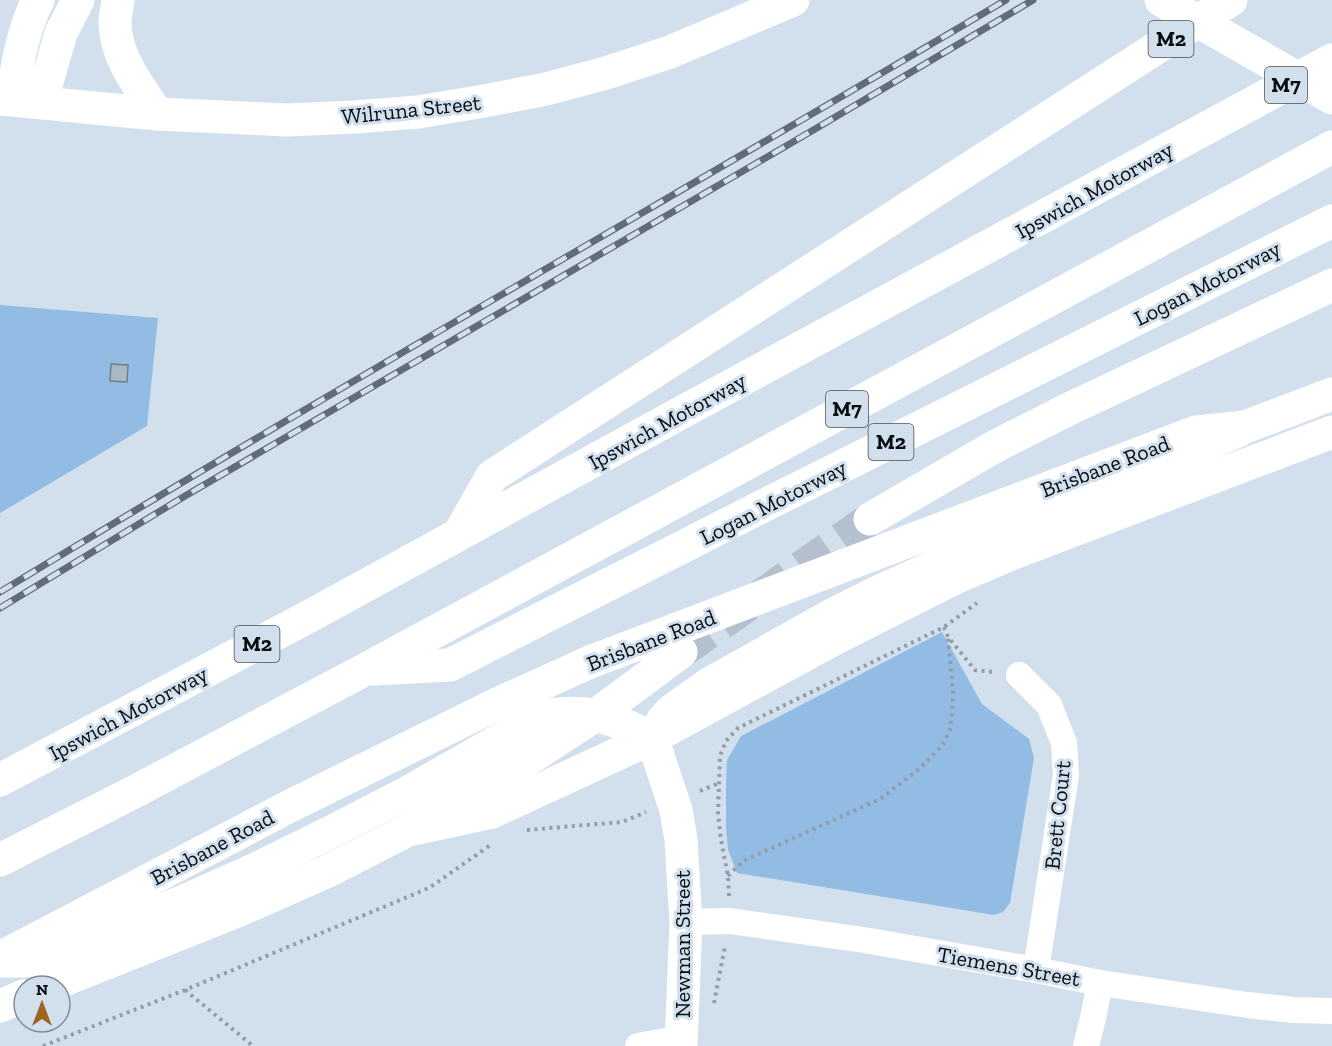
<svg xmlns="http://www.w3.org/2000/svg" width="1332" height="1046" font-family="'Zilla Slab',serif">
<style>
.green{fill:#92bce3}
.building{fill:#aab8c5;stroke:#717e8b;stroke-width:1.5}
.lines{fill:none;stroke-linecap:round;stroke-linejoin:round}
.motorway-tunnel{stroke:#b4c0cd;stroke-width:33;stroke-dasharray:33 16;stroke-linecap:butt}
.path{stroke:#929da8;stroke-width:4;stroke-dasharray:3 4.5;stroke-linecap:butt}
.minor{stroke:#fff;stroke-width:26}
.tertiary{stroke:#fff;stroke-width:33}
.secondary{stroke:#fff;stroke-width:33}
.motorway{stroke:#fff;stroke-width:33}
.rail-casing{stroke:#636c75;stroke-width:7}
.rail{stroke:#d2e0ee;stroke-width:4.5;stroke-dasharray:14;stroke-linecap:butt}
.labels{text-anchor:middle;stroke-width:6;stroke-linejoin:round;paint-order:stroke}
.shield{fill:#d2e0ee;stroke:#444c53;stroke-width:1.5}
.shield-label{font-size:21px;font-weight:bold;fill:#070c10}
.street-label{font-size:22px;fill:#070c10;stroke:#d2e0ee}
</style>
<rect width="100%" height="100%" fill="#d2e0ee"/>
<path class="green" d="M 0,305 L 158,318 L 147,426 L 0,513 Z
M 942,632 L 982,704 L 1029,739 L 1034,758 L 1010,903 L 1003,912 L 994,915 L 737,873 L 728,850 L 726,828 L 726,781 L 727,760 L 741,736 Z"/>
<path class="building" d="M 111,364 L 128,365 L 127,382 L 110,381 Z"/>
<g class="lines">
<path class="motorway-tunnel" d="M 681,652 L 870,519"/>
<path class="path" d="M 944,627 L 948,637 L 975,670 L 993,672
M 700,791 L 719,783
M 527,830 L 622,822 L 646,812
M 728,876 L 743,861 L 880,799 L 918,770 L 942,746 L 950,730 L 952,713 L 953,692 L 948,637
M 729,896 L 728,876 L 721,840 L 718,813 L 720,756 L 726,741 L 738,728 L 944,627 L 977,603
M 185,990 L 253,1046
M 714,1003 L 725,946
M 43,1046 L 185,990 L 429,888 L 492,844"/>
<path class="minor" d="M 1019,675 L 1049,705 L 1064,743 L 1066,775 L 1036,970
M 686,922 L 730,921 L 864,940 L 1036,970 L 1100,983 L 1248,1005 L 1294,1010 L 1332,1011
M 638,1046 L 681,1038
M 1086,1046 L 1093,1018 L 1100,983"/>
<path class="tertiary" d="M 655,734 L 663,720 L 671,711 L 709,684 L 832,615 L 882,590 L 940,564 L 1095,501 L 1177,458 L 1238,431
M 652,738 L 676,810 L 681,840 L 686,922 L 681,1046
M 0,961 L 31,961 L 184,901 L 258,868 L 331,832 L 403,795 L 540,717 C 584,707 614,718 652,738"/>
<path class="secondary" d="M 118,0 C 117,8 115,16 115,24 C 116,58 139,86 157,114
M 1161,0 L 1332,98
M 0,99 L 157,114 L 287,120 L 355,117 L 418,112 L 484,101 L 546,89 L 606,73 L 670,52 L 793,0
M 12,100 C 17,65 22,32 38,0
M 41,103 L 61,33 L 78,0
M 0,958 L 288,807 L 497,704 L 590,662 L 1196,432 L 1245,427 L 1332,394
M 49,986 L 235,912 L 326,872 L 408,830 L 492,812 L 652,738 L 834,639 L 955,578 L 1016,552 L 1332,432
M 0,1006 L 24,996"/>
<path class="motorway" d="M 870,519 L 994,447 L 1069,409 L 1332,285
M 459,534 L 492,476 L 1231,0
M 374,669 L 450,665 L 765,505 L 1332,221
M 0,780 L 308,617 L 675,416 L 1332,60
M 408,830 L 533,756 L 596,715 L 681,652
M 0,860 L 134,792 L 366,669 L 1332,147"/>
<g class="rail-casing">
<path id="rail" d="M 0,592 C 332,390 671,198 1006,0
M 0,608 L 185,496 L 810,132 L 1033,0"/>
</g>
<use href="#rail" class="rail"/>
</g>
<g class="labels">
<g class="shield">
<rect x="1148.5" y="21" width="45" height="36" rx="4.5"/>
<rect x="1265" y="67" width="42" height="36" rx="4.5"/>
<rect x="826" y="391" width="42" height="36" rx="4.5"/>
<rect x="868.5" y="424" width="45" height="36" rx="4.5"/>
<rect x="234.5" y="626" width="45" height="36" rx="4.5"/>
</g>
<g class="shield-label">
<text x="1171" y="46">M2</text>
<text x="1286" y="92">M7</text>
<text x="847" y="416">M7</text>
<text x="891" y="449">M2</text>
<text x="257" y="651">M2</text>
</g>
<g class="street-label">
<text transform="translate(411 109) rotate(-6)" y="8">Wilruna Street</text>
<text transform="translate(1094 190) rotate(-29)" y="8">Ipswich Motorway</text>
<text transform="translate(1207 283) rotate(-27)" y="8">Logan Motorway</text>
<text transform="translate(667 421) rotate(-29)" y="8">Ipswich Motorway</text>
<text transform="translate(1105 466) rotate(-21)" y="8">Brisbane Road</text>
<text transform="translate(773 502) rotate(-27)" y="8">Logan Motorway</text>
<text transform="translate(651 640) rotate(-21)" y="8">Brisbane Road</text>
<text transform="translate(128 713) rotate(-28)" y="8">Ipswich Motorway</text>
<text transform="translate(1057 815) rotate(-84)" y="8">Brett Court</text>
<text transform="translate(212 847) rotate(-28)" y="8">Brisbane Road</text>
<text transform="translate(682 944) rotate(-90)" y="8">Newman Street</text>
<text transform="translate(1009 966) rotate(10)" y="8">Tiemens Street</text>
</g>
</g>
<g transform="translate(42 1004)"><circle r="28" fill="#d2e0ee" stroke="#818b95" stroke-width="1.5"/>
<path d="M0-4.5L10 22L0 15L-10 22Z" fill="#9c6520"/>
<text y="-9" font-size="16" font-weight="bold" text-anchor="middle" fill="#070c10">N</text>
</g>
</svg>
